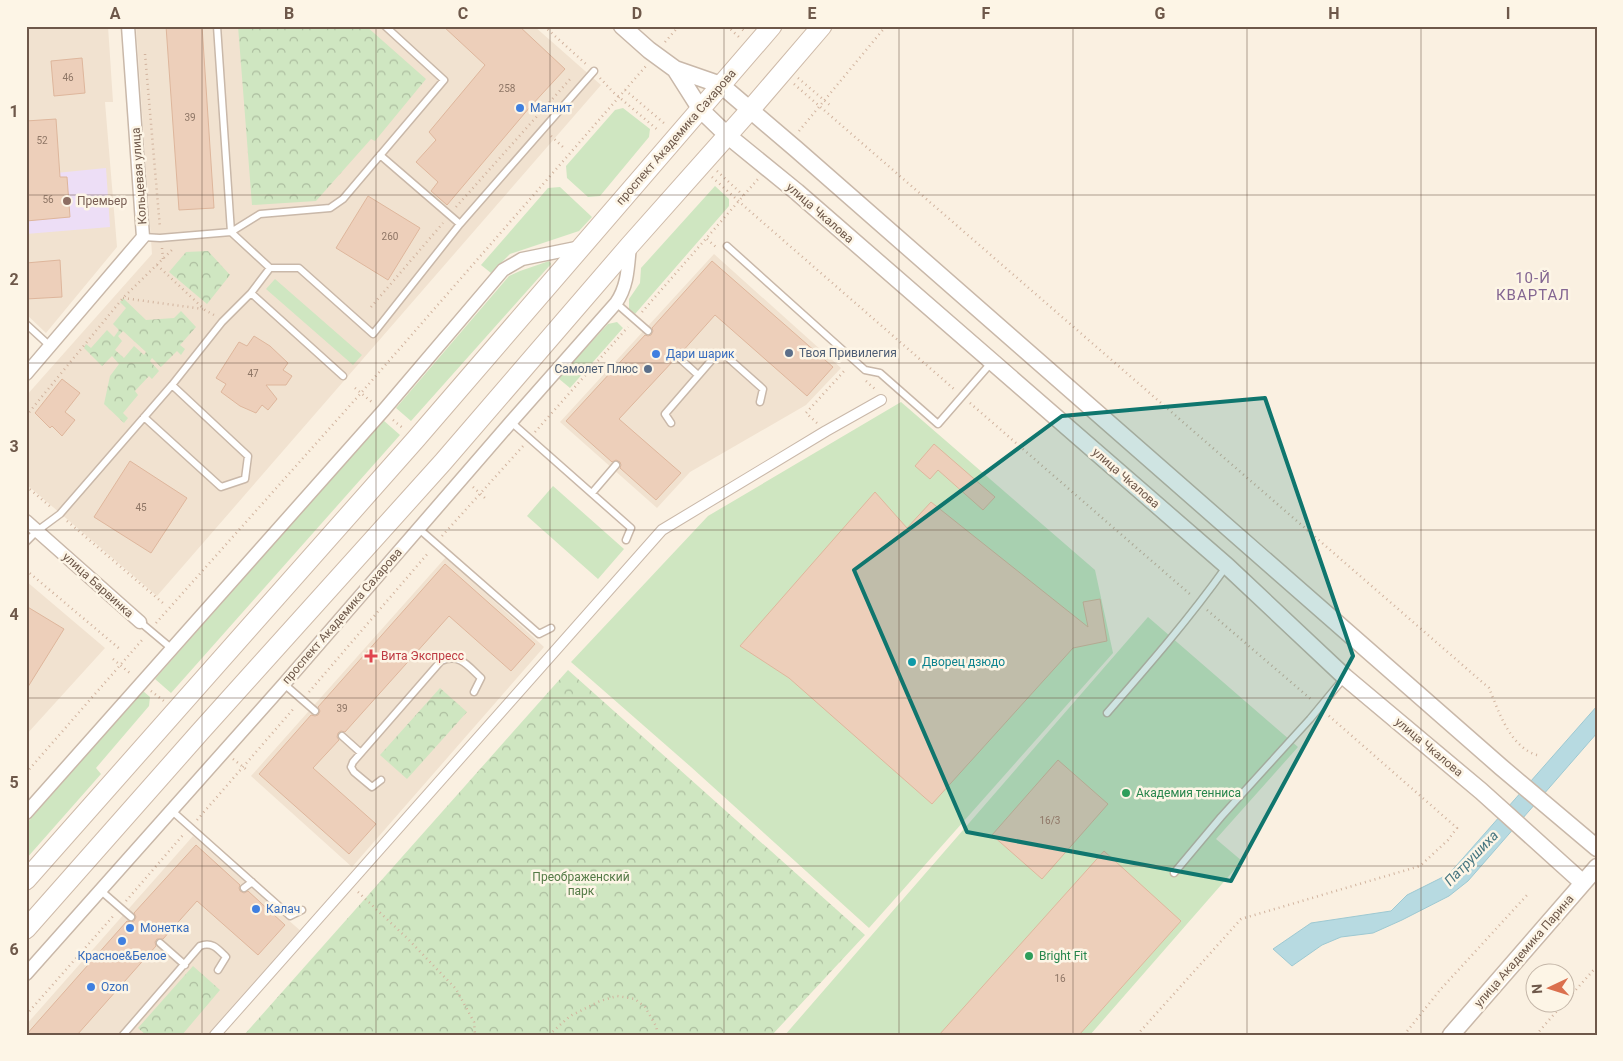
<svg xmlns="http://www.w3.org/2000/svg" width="1623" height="1061" font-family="Roboto,sans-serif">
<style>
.residential{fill:#f1e2d0}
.education{fill:#eddef6}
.grass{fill:#cfe6c1}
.forest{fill:url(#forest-crowns);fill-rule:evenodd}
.water{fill:#b7dae1;stroke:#9ec9d2}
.building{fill:#edcfba;stroke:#deb69c}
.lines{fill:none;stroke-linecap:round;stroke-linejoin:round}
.service-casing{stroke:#c9b8a9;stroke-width:9}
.pedestrian-casing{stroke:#c9b8a9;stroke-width:12}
.minor-casing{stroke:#c9b8a9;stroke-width:15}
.tertiary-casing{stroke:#c9b8a9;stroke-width:19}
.secondary-casing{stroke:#cebaa9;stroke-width:21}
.path{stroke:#d1b39e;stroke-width:2.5;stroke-dasharray:1 4;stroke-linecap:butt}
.service{stroke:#fff;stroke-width:6}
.pedestrian{stroke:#fff;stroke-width:10}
.minor{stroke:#fff;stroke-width:12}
.tertiary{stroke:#fff;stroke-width:16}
.secondary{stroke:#fff;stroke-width:19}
.marked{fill:#0f766e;fill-opacity:0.2;stroke:#0f766e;stroke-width:4;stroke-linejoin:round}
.grid{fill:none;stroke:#6e584a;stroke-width:1;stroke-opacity:0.55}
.shop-dot{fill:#3f7fe0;stroke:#fdf5e6;stroke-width:2}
.education-dot{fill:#8d6e63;stroke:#fdf5e6;stroke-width:2}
.service-dot{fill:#5c6f8a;stroke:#fdf5e6;stroke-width:2}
.health-dot{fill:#e0444e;stroke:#fdf5e6;stroke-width:2}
.culture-dot{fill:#0f9aa8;stroke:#fdf5e6;stroke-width:2}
.leisure-dot{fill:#2e9e5b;stroke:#fdf5e6;stroke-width:2}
.labels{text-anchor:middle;stroke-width:5;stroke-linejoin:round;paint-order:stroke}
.number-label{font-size:10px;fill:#8e7666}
.shop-label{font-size:12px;fill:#366cbe;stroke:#fdf5e6;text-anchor:start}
.street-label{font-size:12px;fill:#6e584a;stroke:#fdf5e6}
.education-label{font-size:12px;fill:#785e54;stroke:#fdf5e6;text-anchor:start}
.service-label{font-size:12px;fill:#4e5e75;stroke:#fdf5e6;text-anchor:start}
.health-label{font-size:12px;fill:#be3a42;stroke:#fdf5e6;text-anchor:start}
.culture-label{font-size:12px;fill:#0d838f;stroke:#fdf5e6;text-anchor:start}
.leisure-label{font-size:12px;fill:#27864d;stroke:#fdf5e6;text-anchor:start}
.park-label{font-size:12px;fill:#547a46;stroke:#fdf5e6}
.water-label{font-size:14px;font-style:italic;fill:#467680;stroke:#fdf5e6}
.quarter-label{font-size:15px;letter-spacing:1px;fill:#846692;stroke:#fdf5e6}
.neatline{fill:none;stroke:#6e584a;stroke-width:2}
.grid-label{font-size:16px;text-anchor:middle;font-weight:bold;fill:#6e584a}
</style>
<defs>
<pattern id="forest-crowns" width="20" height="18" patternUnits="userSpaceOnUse" patternTransform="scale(1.25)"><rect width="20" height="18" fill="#cfe6c1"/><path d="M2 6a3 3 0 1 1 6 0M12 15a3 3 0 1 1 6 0" fill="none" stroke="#acbd9f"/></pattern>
</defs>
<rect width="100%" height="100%" fill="#faf0e1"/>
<path class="residential" d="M 26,26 L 108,26 L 113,102 L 105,102 L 117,247 L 46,333 L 26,314 Z
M 136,26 L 534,26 L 601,85 L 157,596 L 26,484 L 26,396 L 152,254 Z
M 714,254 L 841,368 L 806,405 L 690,472 L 657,508 L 560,422 Z
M 446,557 L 544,647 L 352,867 L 251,776 Z
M 26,581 L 105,648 L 26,735 Z
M 193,836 L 303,933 L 213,1035 L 26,1035 L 26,1025 Z"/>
<path class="education" d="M 106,168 L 110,227 L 26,234 L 26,176 Z"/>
<path class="grass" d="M 623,108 L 650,129 L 649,137 L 600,196 L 588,197 L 567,178 L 566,166 L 615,110 Z
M 715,186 L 729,199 L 729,206 L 635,314 L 629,309 L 629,299 L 640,283 L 641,268 Z
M 560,187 L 592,217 L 579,231 L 510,254 L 491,273 L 481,265 L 548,188 Z
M 549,261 L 551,264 L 411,421 L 396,408 L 509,276 L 520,271 Z
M 275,279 L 362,355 L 353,365 L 266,289 Z
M 617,322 L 623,328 L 570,388 L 558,378 L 608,324 Z
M 901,402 L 1095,570 L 1113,653 L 869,928 L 691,767 L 571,662 L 708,516 Z
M 383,420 L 400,435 L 171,693 L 155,679 Z
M 553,486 L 624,549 L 598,579 L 527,516 Z
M 1148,617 L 1298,747 L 1216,839 L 1242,861 L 1090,1035 L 785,1035 Z
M 143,691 L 150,697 L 149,706 L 96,768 L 101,774 L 26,859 L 26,824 Z"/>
<path class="forest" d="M 238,26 L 366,26 L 426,79 L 375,141 L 371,139 L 316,201 L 252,205 Z
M 208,251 L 230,275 L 207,304 L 169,272 L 186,252 Z
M 123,298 L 146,320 L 174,318 L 181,311 L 196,327 L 180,345 L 185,349 L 181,355 L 177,351 L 161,367 L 152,358 L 150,361 L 159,371 L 152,379 L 149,376 L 135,391 L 138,395 L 123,413 L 128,418 L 124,423 L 104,404 L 110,376 L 119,364 L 112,356 L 102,366 L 84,348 L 86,344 L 91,348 L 107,330 L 114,337 L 119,330 L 113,324 L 126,308 L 120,302 ZM 123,331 L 146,352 L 144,355 L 134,346 L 124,358 L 115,350 L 122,341 L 118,336 Z
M 568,670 L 865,935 L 772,1035 L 244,1035 Z
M 440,688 L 467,712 L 407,779 L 380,755 Z
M 193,966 L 220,990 L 182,1035 L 146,1035 L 138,1028 Z"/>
<path class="water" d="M 1597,706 L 1597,733 L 1468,881 L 1449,896 L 1402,920 L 1373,933 L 1341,937 L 1322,945 L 1292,966 L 1273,949 L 1311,923 L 1391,911 L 1407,895 L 1449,874 Z"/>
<path class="building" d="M 166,26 L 202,26 L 214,208 L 179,210 Z
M 443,26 L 519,26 L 565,69 L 530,107 L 447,205 L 431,191 L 438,182 L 416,162 L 436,140 L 429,132 L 485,65 Z
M 82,58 L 85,93 L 54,96 L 51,61 Z
M 56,119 L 60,177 L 67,177 L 70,217 L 26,221 L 26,121 Z
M 368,196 L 420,228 L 388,280 L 336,248 Z
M 60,260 L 62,297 L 26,299 L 26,263 Z
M 712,261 L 833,367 L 807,396 L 715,315 L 681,353 L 678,351 L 674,352 L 672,355 L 674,360 L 619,419 L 681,473 L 656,500 L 620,468 L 621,465 L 620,462 L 616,460 L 612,462 L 566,421 L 645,335 L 648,336 L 651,335 L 653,331 L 652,328 Z
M 254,336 L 270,346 L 288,363 L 283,370 L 292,376 L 286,385 L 266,385 L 277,399 L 268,410 L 262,405 L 256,413 L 240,406 L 221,392 L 226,384 L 216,378 L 239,342 L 247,346 Z
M 62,379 L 80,393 L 65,412 L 75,420 L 62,436 L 52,426 L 50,428 L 35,413 Z
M 934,444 L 995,497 L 983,510 L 938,470 L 930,479 L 915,466 Z
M 130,461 L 187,498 L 151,553 L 94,517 Z
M 875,492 L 907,528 L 931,502 L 1088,627 L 1083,602 L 1100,599 L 1107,641 L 1073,648 L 932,804 L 789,678 L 740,646 Z
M 445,564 L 535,644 L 511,671 L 449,616 L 345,732 L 341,731 L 338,733 L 337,737 L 339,740 L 313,768 L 376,824 L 349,854 L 259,774 L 311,715 L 315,716 L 318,715 L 320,711 L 318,707 Z
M 26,606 L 64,629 L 26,690 Z
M 1058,760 L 1108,804 L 1042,879 L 992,835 Z
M 196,845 L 240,885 L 239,888 L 240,891 L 244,893 L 248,891 L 285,925 L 258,955 L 197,901 L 163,939 L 157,939 L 155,942 L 156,946 L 77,1035 L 26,1035 L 127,921 L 131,922 L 134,921 L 136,917 L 134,913 Z
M 1104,851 L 1181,921 L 1079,1035 L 939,1035 Z"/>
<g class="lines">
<g class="service-casing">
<path id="service" d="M 380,155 L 460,224
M 143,237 L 160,238 L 231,232 L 217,26
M 727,246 L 865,370 L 880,373 L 938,424 L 991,363
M 270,268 L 299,268 L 373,334 L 460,224 L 594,71
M 251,293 L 343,376
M 616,303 L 648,331
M 26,324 L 50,346
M 677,356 L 698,375
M 144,417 L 221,487 L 245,479 L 248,456 L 172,385
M 511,422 L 631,528 L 626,540
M 671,423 L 665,414 L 716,355 L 726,356 L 763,389 L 760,402
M 592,493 L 616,465
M 418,528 L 539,634 L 551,628
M 26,542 L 37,531 L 60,514 L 172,385 L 222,322 L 251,293 L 270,268 L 231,232 L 260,214 L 330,208 L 343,199 L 444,80 L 385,26
M 140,622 L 171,648
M 284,684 L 315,711
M 1107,713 C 1148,666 1189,619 1226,567
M 342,736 L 361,753
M 381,780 L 372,787 L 354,772 L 351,767 L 353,762 L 441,661 C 460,653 468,666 481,678 L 474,692
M 171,810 L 290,916 L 302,910
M 1174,873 L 1221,817 L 1310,719 L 1344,678
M 244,888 L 252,882
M 100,890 L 131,917
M 160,943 L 185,965
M 123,1035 L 200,946 C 212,941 218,949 226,957 L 218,970"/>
</g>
<g class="pedestrian-casing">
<path id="pedestrian" d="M 215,1035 L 662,530 L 826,431 L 881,400"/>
</g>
<g class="minor-casing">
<path id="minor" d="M 26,374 L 143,237 L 128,26
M 26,521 L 140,622
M 26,813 L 383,411 L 503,270 L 522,259 L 581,247
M 26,974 L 284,684 L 511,422 L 616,303 C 628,286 628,266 630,245"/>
</g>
<g class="tertiary-casing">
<path id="tertiary" d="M 622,26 L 649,50 L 675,69 L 721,85 L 796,149 L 1501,767 L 1597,848
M 675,69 L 701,110 L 727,135 L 797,192 L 1227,566 L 1345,677 L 1481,791 L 1583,883
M 1451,1035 L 1597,867"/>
</g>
<g class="secondary-casing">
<path id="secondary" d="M 26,880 L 416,439 L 772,26
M 26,929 L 200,732 L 443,462 L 630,245 L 750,110 L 822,26"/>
</g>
<path class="path" d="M 544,26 L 587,65
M 727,26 L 740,38
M 739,26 L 745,32
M 665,42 L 679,26
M 145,54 L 160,228
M 600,78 L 613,92 L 659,131
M 798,78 L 831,106
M 794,84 L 1489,688 C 1499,712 1510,747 1537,755
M 625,90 L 665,124
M 799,131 L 886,26
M 551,136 L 564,148
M 717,171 L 744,196
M 712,177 L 744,206 L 954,389
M 456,207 L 572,77
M 707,239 L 716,247
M 162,248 L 163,259
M 157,265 L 205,310 L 214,315
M 123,298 L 203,309
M 371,307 L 443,223
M 642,312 L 758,179
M 866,381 L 875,389
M 355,388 L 373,403
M 970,403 L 1192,596
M 26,416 L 123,298 L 174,248
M 393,420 L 404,429
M 817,423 L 806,413 L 846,369
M 535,432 L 628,327
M 26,486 L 52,508
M 473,487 L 485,498
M 67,521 L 164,604
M 442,536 L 524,445
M 26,570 L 121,650
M 1207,610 L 1313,701
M 156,623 L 361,393 L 646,66
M 113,659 L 131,674
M 151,691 L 164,701
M 309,692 L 429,552
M 233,759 L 247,770
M 26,773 L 143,639
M 197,820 L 295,707
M 358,892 L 407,938 L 456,989 L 474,1022 L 475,1035
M 126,901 L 183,835
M 1566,1001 L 1597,966
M 26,1015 L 115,914
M 549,1035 L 570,1016 L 600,1001 L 617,996 L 635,999 L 645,1007 L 656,1026 L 658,1035
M 1137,1035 L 1241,919 L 1420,866 L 1448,840 L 1457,828 L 1328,715
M 1404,1035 L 1440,990 L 1528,894
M 1536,1035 L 1563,1004"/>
<use href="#service" class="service"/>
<use href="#pedestrian" class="pedestrian"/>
<use href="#minor" class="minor"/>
<use href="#tertiary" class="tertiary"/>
<use href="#secondary" class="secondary"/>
</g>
<path class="marked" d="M 1265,398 L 1353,656 L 1231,881 L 967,832 L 854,570 L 1062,416 Z"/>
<path class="grid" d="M 202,26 L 202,1035M 376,26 L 376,1035M 550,26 L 550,1035M 724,26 L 724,1035M 899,26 L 899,1035M 1073,26 L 1073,1035M 1247,26 L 1247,1035M 1421,26 L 1421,1035M 26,195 L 1597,195M 26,363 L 1597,363M 26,530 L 1597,530M 26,698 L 1597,698M 26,866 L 1597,866"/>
<g class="shop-dot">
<circle cx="520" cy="108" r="5"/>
<circle cx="656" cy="354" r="5"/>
<circle cx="256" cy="909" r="5"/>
<circle cx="130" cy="928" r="5"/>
<circle cx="122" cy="941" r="5"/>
<circle cx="91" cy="987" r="5"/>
</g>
<circle class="education-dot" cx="67" cy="201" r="5"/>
<g class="service-dot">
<circle cx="789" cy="353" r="5"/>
<circle cx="648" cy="369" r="5"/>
</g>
<path class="health-dot" d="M368.5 648.5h5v5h5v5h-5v5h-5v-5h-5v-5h5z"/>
<circle class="culture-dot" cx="912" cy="662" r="5"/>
<g class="leisure-dot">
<circle cx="1126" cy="793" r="5"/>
<circle cx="1029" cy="956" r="5"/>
</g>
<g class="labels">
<g class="number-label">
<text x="68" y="81">46</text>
<text x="507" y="92">258</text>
<text x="190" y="121">39</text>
<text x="42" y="144">52</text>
<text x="48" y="203">56</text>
<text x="390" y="240">260</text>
<text x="253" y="377">47</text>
<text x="141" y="511">45</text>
<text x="342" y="712">39</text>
<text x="1050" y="824">16/3</text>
<text x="1060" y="982">16</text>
</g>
<g class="shop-label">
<text x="530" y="112">Магнит</text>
<text x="666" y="358">Дари шарик</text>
<text x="266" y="913">Калач</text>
<text x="140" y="932">Монетка</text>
<text x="122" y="960" text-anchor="middle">Красное&amp;Белое</text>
<text x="101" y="991">Ozon</text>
</g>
<g class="street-label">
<text transform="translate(676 137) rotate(-49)" y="4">проспект Академика Сахарова</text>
<text transform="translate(139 176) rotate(-94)" y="4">Кольцевая улица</text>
<text transform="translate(820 213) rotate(41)" y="4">улица Чкалова</text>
<text transform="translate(1126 478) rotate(41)" y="4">улица Чкалова</text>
<text transform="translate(98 585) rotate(42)" y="4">улица Барвинка</text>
<text transform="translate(342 616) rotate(-49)" y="4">проспект Академика Сахарова</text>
<text transform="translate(1429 747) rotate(40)" y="4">улица Чкалова</text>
<text transform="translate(1524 951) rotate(-49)" y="4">улица Академика Парина</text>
</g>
<g class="education-label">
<text x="77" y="205">Премьер</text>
</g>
<g class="service-label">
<text x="799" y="357">Твоя Привилегия</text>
<text x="638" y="373" text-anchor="end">Самолет Плюс</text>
</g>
<g class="health-label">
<text x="381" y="660">Вита Экспресс</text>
</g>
<g class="culture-label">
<text x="922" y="666">Дворец дзюдо</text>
</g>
<g class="leisure-label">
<text x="1136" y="797">Академия тенниса</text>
<text x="1039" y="960">Bright Fit</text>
</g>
<g class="park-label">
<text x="581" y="881">Преображенский<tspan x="581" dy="14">парк</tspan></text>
</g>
<g class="water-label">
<text transform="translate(1471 858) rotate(-46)" y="5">Патрушиха</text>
</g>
<g class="quarter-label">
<text x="1533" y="283">10-Й<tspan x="1533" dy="17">КВАРТАЛ</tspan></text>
</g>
</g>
<rect width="1623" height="1061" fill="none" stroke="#fdf5e6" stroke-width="55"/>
<g transform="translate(1550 988) rotate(266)"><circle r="24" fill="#fdf5e6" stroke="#c4b6a8"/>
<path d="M0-4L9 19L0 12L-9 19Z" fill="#db704e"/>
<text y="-8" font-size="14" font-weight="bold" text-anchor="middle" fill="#6e584a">N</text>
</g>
<rect x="28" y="28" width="1568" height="1006" class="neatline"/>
<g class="grid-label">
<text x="115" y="19">A</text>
<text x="289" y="19">B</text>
<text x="463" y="19">C</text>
<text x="637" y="19">D</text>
<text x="812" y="19">E</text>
<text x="986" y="19">F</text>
<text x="1160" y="19">G</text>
<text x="1334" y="19">H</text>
<text x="1508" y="19">I</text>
<text x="14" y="117">1</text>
<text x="14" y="285">2</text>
<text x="14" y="452">3</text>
<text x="14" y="620">4</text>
<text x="14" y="788">5</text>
<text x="14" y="955">6</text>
</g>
</svg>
